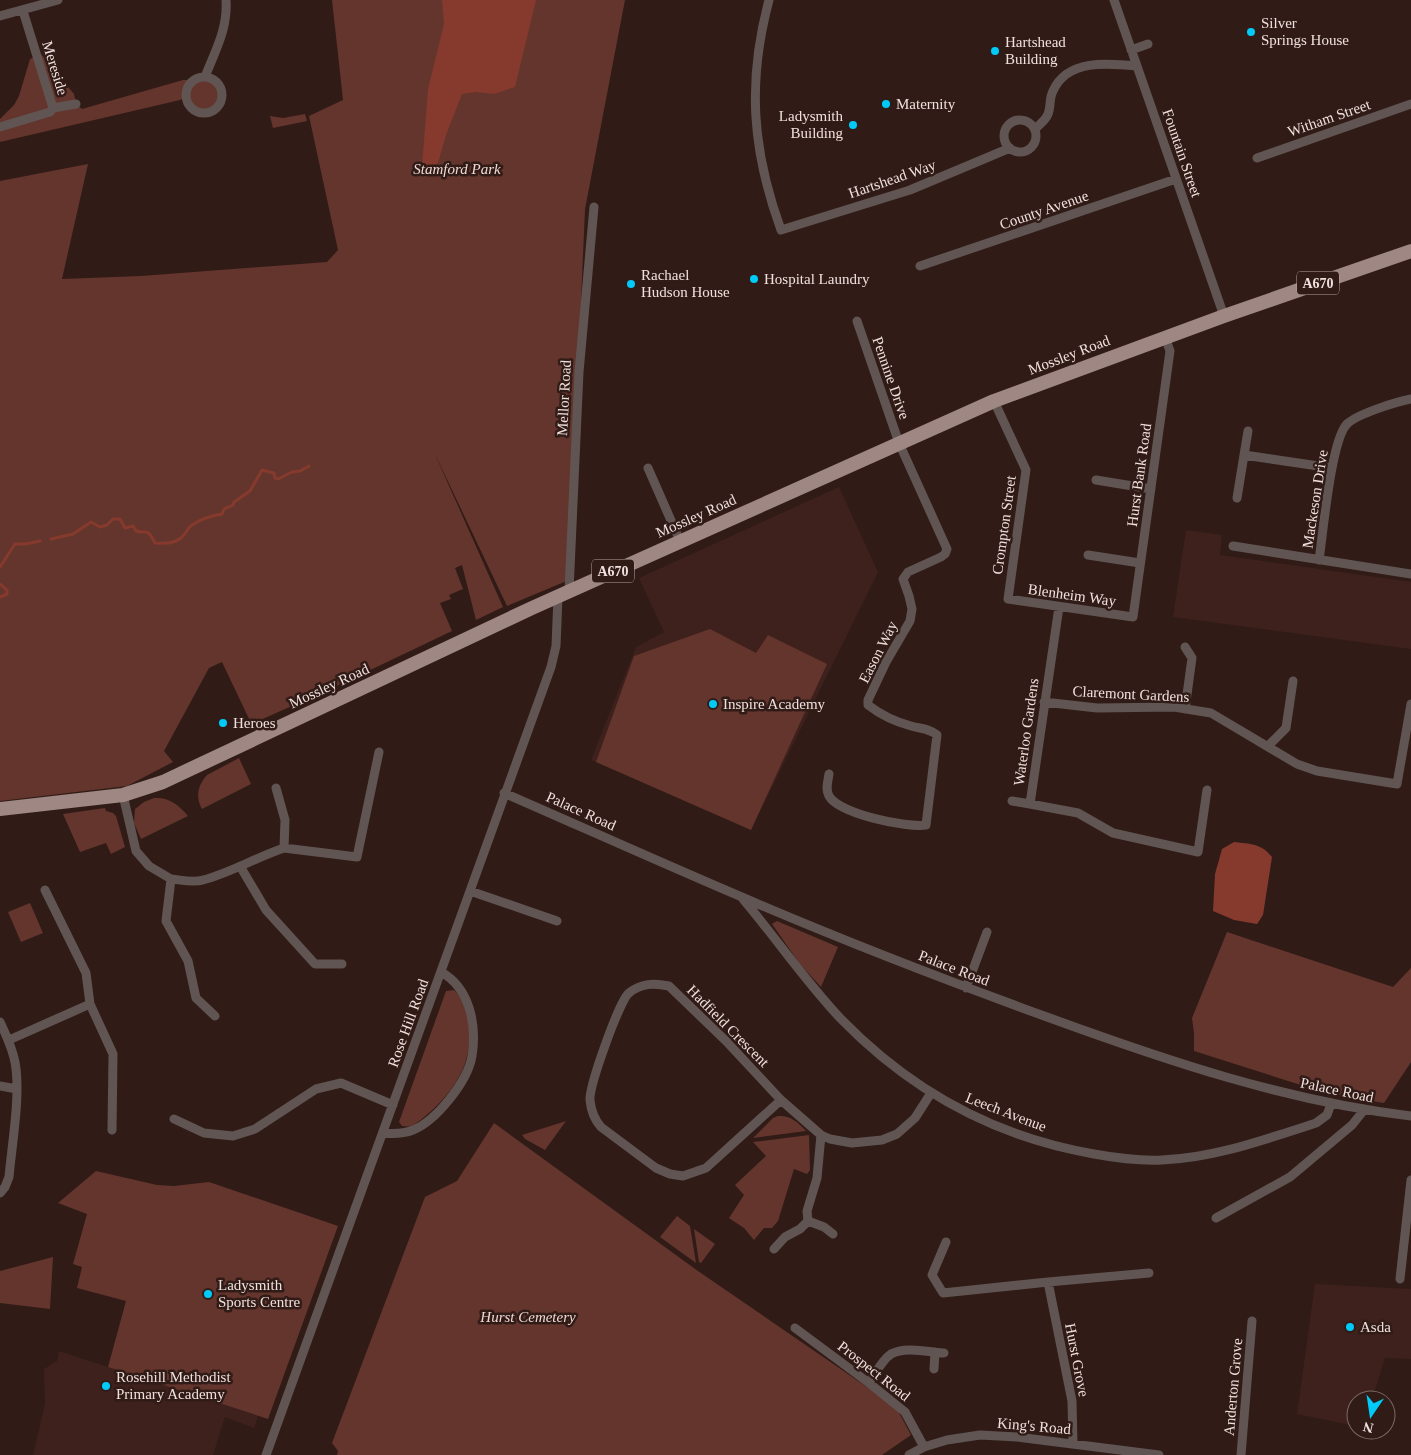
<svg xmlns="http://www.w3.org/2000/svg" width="1411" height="1455" font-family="Georgia,serif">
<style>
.built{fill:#3e211c}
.green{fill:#64352c}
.water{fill:#853a2d}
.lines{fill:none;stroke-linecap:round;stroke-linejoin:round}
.stream{stroke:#853a2d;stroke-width:3}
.minor{stroke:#605552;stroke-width:9}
.primary{stroke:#9f8783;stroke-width:14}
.poi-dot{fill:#00cbf8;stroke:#301b17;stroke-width:2}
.labels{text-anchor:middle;stroke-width:5;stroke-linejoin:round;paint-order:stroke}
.shield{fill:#301b17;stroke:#b6a5a2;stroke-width:1}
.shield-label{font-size:14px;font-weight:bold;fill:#f0e0dd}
.poi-label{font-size:15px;fill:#f0e0dd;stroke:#301b17;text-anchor:start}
.street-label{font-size:15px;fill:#f0e0dd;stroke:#301b17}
.park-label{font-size:15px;font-style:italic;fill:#f1d9d5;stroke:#301b17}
</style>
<rect width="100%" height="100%" fill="#301b17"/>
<path class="built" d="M 839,487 L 878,572 L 751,830 L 591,760 L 636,647 L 664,632 L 639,578 Z
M 1186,530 L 1222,535 L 1220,555 L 1411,582 L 1411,649 L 1173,617 Z
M 1315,1284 L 1411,1289 L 1411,1359 L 1385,1358 L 1372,1400 L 1356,1400 L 1356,1426 L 1297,1414 Z
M 59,1351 L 258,1416 L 254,1428 L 225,1417 L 213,1455 L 33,1455 L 45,1404 L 44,1369 L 57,1361 Z"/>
<path class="green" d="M 332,0 L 625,0 L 585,209 L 569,580 L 507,606 L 434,452 L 503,607 L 476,620 L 462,565 L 455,568 L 463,589 L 449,595 L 451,599 L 440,603 L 452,631 L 341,684 L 256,722 L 251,723 L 222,662 L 209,668 L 164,751 L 173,762 L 127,786 L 0,801 L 0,181 L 88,164 L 62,279 L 141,276 L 327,262 L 338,250 L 309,116 L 343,100 Z
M 41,54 L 74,94 L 76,104 L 82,109 L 183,80 C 193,81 201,75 210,78 C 245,89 200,141 186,97 L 180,100 L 0,142 L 0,119 L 14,105 L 19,96 L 30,59 Z
M 305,114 L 307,121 L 273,128 L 270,116 L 283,118 Z
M 710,629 L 756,653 L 768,635 L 827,664 L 751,830 L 596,762 L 634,656 Z
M 239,758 L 251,784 L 202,809 C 195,797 198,785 207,775 Z
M 154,798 C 169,797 179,805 188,816 L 141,839 L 134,823 L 135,809 L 144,802 Z
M 105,808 L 106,811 L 113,813 L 116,816 L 125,847 L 111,854 L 106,843 L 80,852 L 63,814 Z
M 30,903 L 43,933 L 21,942 L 8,912 Z
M 777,921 L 838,947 L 821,987 L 800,964 L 772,924 Z
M 1227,932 L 1393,987 L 1411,968 L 1411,1062 L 1384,1103 L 1329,1094 L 1194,1051 L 1194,1033 L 1192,1018 Z
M 454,990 C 470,1004 472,1036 467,1056 C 462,1080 442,1103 423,1118 C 419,1121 415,1125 410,1126 C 408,1127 405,1126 402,1126 L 399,1122 L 446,991 Z
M 778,1116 C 790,1115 798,1122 806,1131 L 753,1138 L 773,1118 Z
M 566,1121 L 545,1150 L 525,1139 L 522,1135 Z
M 494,1123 L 698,1271 L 896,1407 L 911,1435 L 882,1455 L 337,1455 L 338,1451 L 332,1443 L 425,1197 L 457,1181 Z
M 809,1135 L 810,1170 L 807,1174 L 794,1169 L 778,1221 L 772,1228 L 764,1228 L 754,1240 L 744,1228 L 729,1218 L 744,1195 L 735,1185 L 766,1156 L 753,1142 Z
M 96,1171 L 157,1185 L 174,1186 L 209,1182 L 338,1226 L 268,1419 L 108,1367 L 126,1301 L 77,1288 L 82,1267 L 73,1264 L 87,1214 L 58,1203 Z
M 677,1216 L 690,1226 L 696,1263 L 660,1237 Z
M 694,1229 L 715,1244 L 701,1263 L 699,1262 Z
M 53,1257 L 50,1309 L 0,1303 L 0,1271 Z"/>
<path class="water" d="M 442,0 L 536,0 L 515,87 L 494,94 L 476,92 L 462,94 L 446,135 L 438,163 L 426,172 L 422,166 L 428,89 L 444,24 Z
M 1234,842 C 1250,844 1261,843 1272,857 L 1263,915 L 1257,924 L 1234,920 L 1213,911 L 1215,874 L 1222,849 Z"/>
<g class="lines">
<path class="stream" d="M 51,539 L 73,534 L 91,522 L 100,527 L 107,525 L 113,519 L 120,519 L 125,528 L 133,526 L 136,531 C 149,534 147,528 155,543 C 165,544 177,544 184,535 C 187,531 188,528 192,525 C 201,519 210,516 222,514 L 224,509 L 233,505 L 234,502 L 250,491 L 262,470 L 274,473 L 275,478 L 278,479 L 292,472 L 300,471 L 309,466
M 0,567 L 15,544 L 25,544 L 40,541
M 0,584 L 7,590 L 7,594 L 0,597"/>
<path class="minor" d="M 769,0 C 747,82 752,150 781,230 L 910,190 L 1010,148
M 1114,0 L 1224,316
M 0,16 L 58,0
M 1131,50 L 1148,44
M186 95a18 18 0 1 1 36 0a18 18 0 1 1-36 0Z
M 205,77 C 215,51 228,29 226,0
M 53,108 L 76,104
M1004 136a16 16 0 1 1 32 0a16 16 0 1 1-32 0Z
M 0,127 L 50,112 L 53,108 L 23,11
M 1035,129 C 1039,125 1046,120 1048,114 C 1051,107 1049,98 1053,91 C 1067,59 1108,63 1137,66
M 1257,158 L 1411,104
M 920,266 L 1176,179
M 994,401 L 1026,470 L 1008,599 L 1133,617 L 1170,351 L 1165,337
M 1244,455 L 1248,431
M 648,468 L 680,541
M 1096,480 L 1151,489
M 1237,498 L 1244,455 L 1332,468
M 1233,546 L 1411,574
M 1088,555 L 1140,563
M 1319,560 C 1323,534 1331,440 1347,424 C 1357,414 1396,402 1411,399
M 569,591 L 579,372 L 594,207
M 1059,607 L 1030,804 L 1078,813 L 1113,833 L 1198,852 L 1207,790
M 1185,647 L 1192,658 L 1185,709
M 1044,702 L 1097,708 L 1174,707 L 1211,713 L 1297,764 L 1317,771 L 1397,784 L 1411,704
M 1268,746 L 1286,728 L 1293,681
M 829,774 C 828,781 825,789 829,796 C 839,814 907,828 926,825 L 937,735 C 929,728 921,729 911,726 C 896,722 881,715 868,705 L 868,700 L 886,662 L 910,621 L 912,609 L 909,596 L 903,579 L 908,572 L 941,557 L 945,554 L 947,549 L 899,443 L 857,321
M 504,793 C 584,828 664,864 744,898 C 844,941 945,980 1047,1017 C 1165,1060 1285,1101 1411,1116
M 123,795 L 136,851 L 149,866 L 171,879 L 166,921 L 188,961 L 196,998 L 215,1016
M 1012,801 L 1030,804
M 284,848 L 357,857 L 379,752
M 240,866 L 266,910 L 315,964 L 342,964
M 171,879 C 181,880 194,883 203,880 C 230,873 257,857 284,848 L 285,820 L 276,788
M 470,891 L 557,921
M 743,899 C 776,938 805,981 841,1019 C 911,1091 995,1137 1094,1154 C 1116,1158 1140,1161 1162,1160 C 1215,1158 1266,1139 1316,1123 L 1327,1115 L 1331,1104
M 966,988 L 987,932
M 90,1004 L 113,1054 L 112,1130
M 0,1022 C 6,1035 12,1047 15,1062 C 21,1094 12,1143 9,1177 L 5,1187 L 0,1193
M 9,1040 L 90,1004 L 86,973 L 45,890
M 0,1086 L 17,1089
M 781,1100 L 706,1168 L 683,1176 L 670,1174 L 656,1168 L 601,1127 C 594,1119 591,1111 590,1100 C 589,1086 620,999 629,993 C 641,983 654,983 669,986 L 726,1041 L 781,1100 L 821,1135 L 830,1139 L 852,1143 L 882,1140 L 897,1134 L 915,1118 L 931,1093
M 174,1119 L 204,1133 L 233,1136 L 255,1129 L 316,1089 L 341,1083 L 393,1105
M 383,1133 C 393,1134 403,1134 413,1130 C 436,1121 468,1081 472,1056 C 477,1025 470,988 441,972
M 1411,1180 L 1409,1198 L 1411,1198
M 1216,1218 L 1290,1177 L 1352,1125 L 1364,1110
M 808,1221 L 824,1227 L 833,1234
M 946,1242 L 932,1275 L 943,1293 L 1048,1282
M 774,1249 L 785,1237 L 800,1229 L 808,1221 L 807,1211 L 817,1178 L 821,1135
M 1400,1279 L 1409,1198
M 795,1328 L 869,1383 L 905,1412 L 924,1447
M 934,1369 L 935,1352
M 869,1383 C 875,1374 882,1360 891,1354 C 905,1346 928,1352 944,1353
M 1073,1443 L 1072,1401 L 1048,1282 L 1149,1273
M 266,1455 L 551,667 L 556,646 L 558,596
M 909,1455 L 924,1447 L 947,1440 L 980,1435 L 1017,1437 L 1159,1455
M 1241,1455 L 1252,1321"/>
<path class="primary" d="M 0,809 L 123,795 L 163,782 L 532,608 L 994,401 L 1224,316 L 1411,251"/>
</g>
<g class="poi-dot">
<circle cx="1251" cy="32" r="5"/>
<circle cx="995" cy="51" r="5"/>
<circle cx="886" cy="104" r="5"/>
<circle cx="853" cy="125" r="5"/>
<circle cx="754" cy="279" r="5"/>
<circle cx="631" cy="284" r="5"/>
<circle cx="713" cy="704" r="5"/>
<circle cx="223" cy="723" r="5"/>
<circle cx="208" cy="1294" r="5"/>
<circle cx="1350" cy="1327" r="5"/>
<circle cx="106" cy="1386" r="5"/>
</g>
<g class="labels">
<g class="shield">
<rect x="1297" y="271.5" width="42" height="23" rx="4"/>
<rect x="592" y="559.5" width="42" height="23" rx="4"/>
</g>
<g class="shield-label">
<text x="1318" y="288">A670</text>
<text x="613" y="576">A670</text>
</g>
<g class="poi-label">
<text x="1261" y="28">Silver<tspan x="1261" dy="17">Springs House</tspan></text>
<text x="1005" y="47">Hartshead<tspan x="1005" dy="17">Building</tspan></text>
<text x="896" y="109">Maternity</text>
<text x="843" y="121" text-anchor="end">Ladysmith<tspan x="843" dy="17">Building</tspan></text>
<text x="641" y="280">Rachael<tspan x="641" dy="17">Hudson House</tspan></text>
<text x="764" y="284">Hospital Laundry</text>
<text x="723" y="709">Inspire Academy</text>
<text x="233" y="728">Heroes</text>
<text x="218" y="1290">Ladysmith<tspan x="218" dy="17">Sports Centre</tspan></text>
<text x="1360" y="1332">Asda</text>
<text x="116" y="1382">Rosehill Methodist<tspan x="116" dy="17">Primary Academy</tspan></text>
</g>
<g class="street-label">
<text transform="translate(55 68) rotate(73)" y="5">Mereside</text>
<text transform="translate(1329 118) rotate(-19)" y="5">Witham Street</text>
<text transform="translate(1182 153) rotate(71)" y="5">Fountain Street</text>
<text transform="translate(892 179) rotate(-19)" y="5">Hartshead Way</text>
<text transform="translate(1044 210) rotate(-19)" y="5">County Avenue</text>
<text transform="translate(1069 355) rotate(-21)" y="5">Mossley Road</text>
<text transform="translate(891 378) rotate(71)" y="5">Pennine Drive</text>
<text transform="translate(564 398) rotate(-87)" y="5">Mellor Road</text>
<text transform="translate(1139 475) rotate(-82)" y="5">Hurst Bank Road</text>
<text transform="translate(1315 499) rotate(-81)" y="5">Mackeson Drive</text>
<text transform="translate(696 516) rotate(-24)" y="5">Mossley Road</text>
<text transform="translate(1004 525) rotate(-82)" y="5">Crompton Street</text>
<text transform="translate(1072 595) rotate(8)" y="5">Blenheim Way</text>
<text transform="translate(878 652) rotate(-63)" y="5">Eason Way</text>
<text transform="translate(329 686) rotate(-25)" y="5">Mossley Road</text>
<text transform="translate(1131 694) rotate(3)" y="5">Claremont Gardens</text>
<text transform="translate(1026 732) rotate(-82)" y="5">Waterloo Gardens</text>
<text transform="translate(581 811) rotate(24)" y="5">Palace Road</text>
<text transform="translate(954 968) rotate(21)" y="5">Palace Road</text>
<text transform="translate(408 1023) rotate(-70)" y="5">Rose Hill Road</text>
<text transform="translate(728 1026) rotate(45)" y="5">Hadfield Crescent</text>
<text transform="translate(1337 1090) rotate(12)" y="5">Palace Road</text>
<text transform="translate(1006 1112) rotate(21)" y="5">Leech Avenue</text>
<text transform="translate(1077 1360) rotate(79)" y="5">Hurst Grove</text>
<text transform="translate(874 1371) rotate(38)" y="5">Prospect Road</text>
<text transform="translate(1233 1387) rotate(-85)" y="5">Anderton Grove</text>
<text transform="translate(1034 1426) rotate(5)" y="5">King's Road</text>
</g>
<g class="park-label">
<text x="457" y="174">Stamford Park</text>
<text x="528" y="1322">Hurst Cemetery</text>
</g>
</g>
<g transform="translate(1371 1415) rotate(193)"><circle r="24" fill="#301b17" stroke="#7d6a66"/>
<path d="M0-4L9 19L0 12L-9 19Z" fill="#00cbf8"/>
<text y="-8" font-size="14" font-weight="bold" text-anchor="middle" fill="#f0e0dd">N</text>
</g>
</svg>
